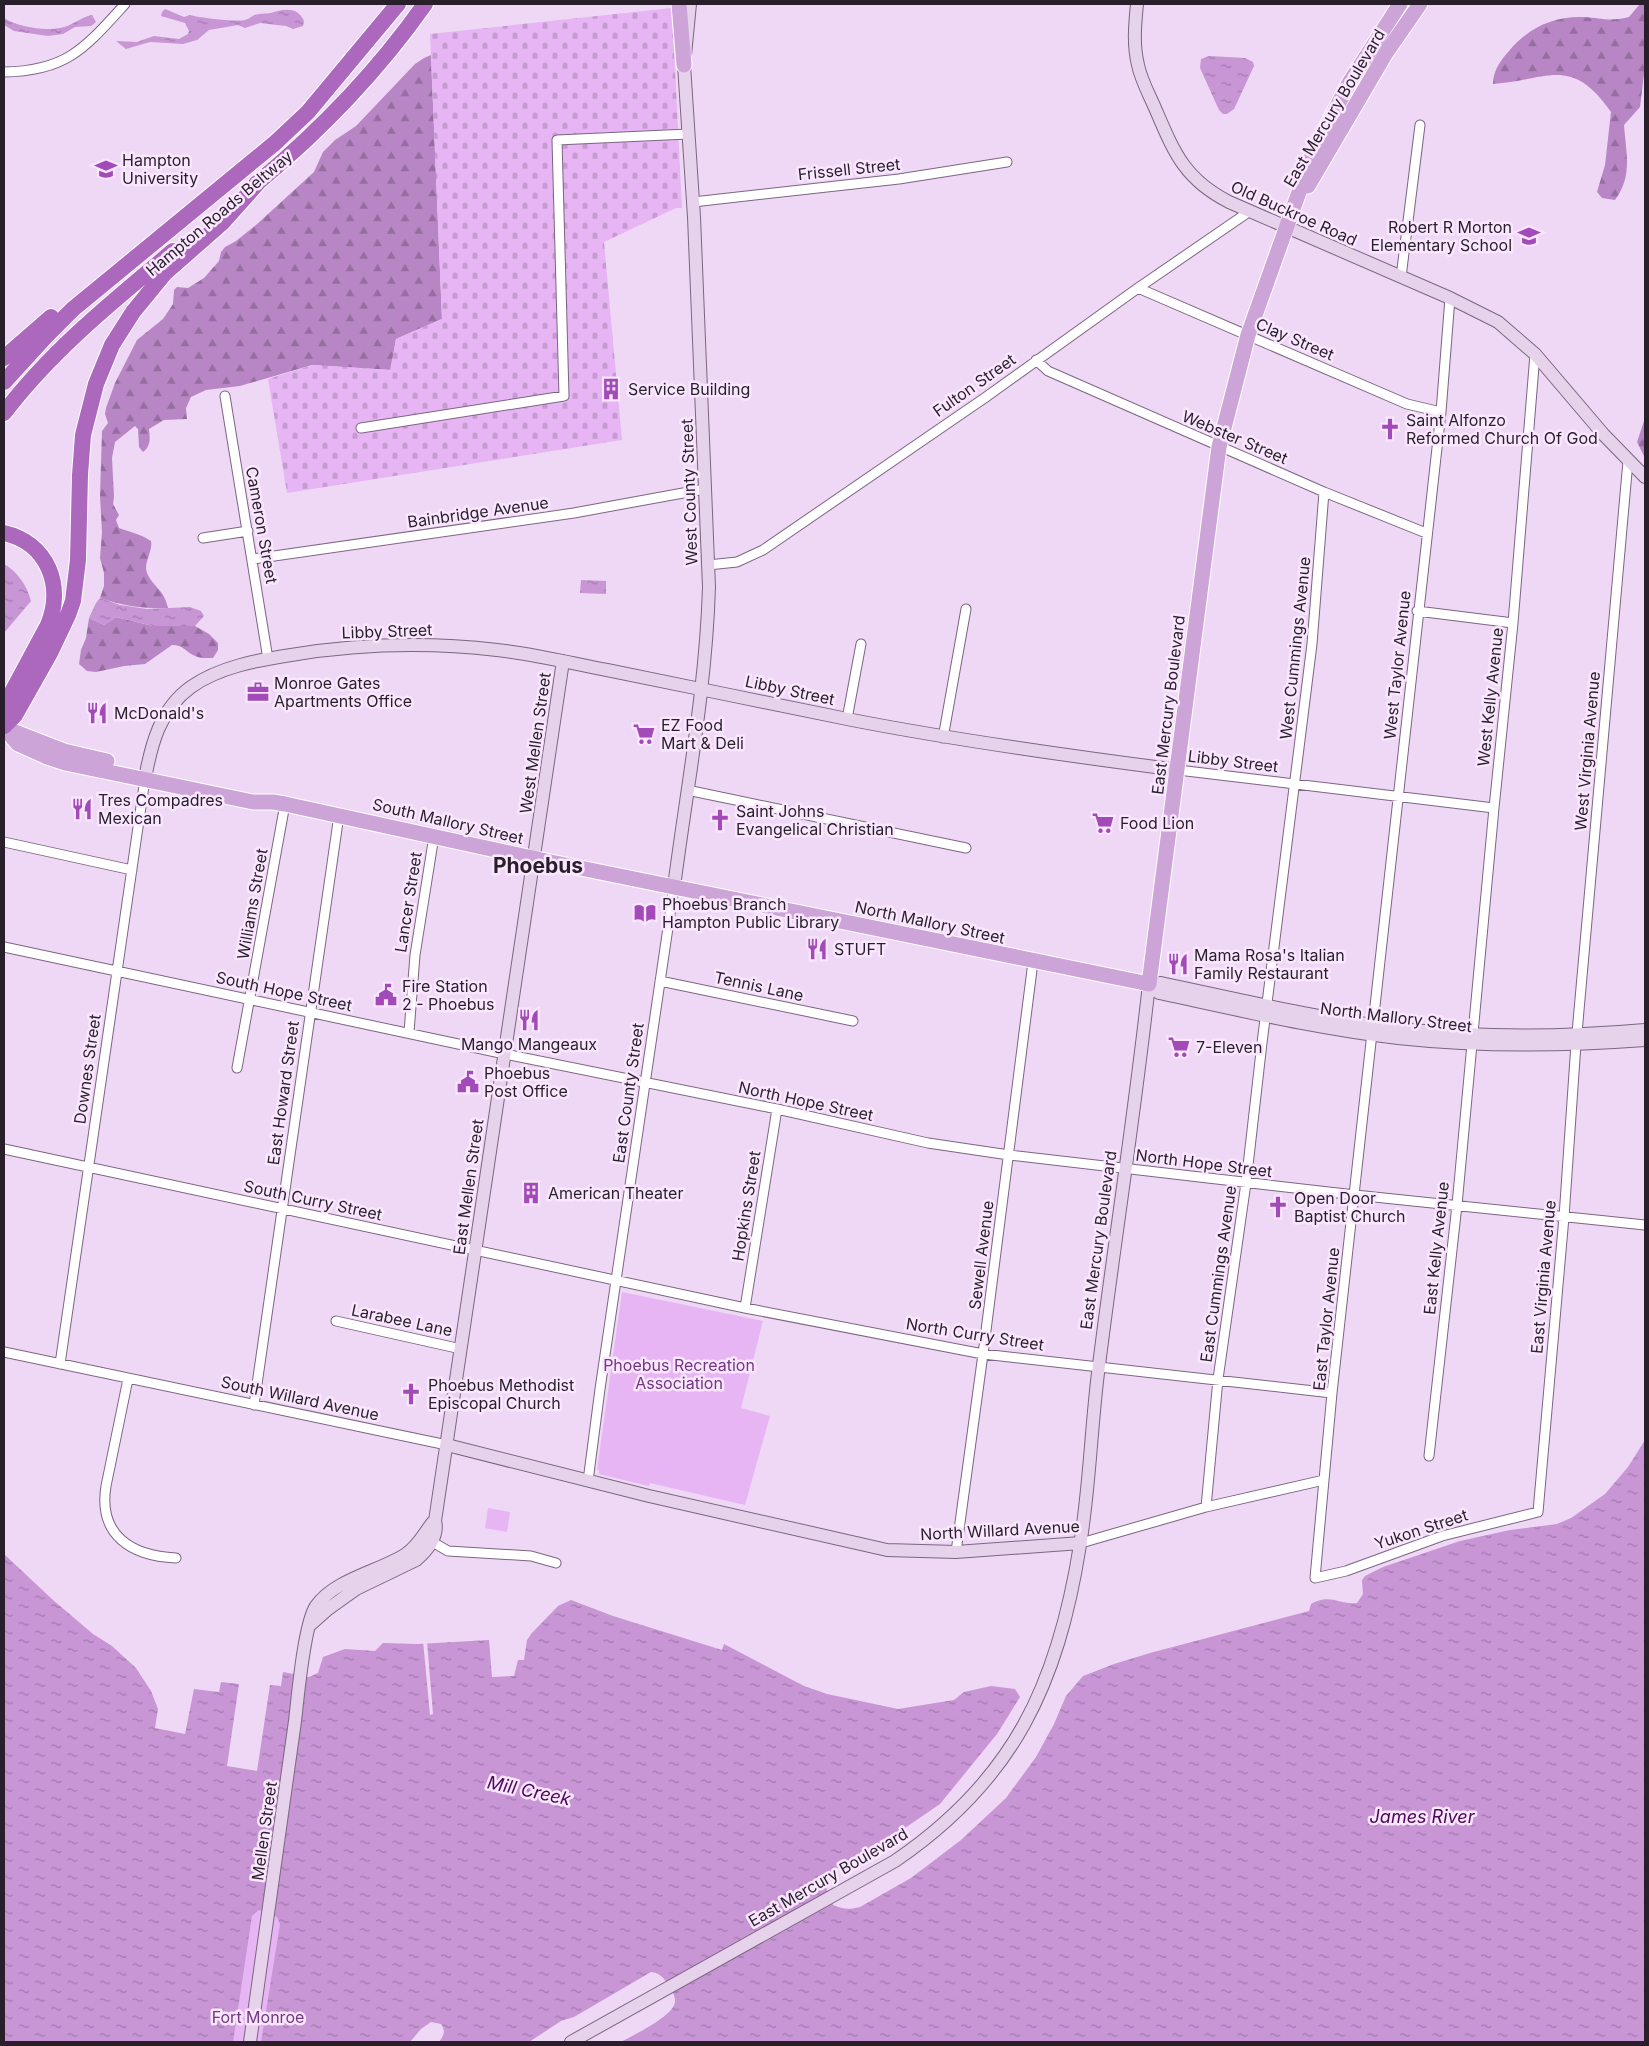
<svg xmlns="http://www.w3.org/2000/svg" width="1649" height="2046" font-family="Inter,sans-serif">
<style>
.green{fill:#e7b5f4}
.forest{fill:url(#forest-firs)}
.cemetery{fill:url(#cemetery-stones)}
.water{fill:url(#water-ripples)}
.pier{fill:#efd8f5}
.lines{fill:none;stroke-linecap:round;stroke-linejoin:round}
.street-casing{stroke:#7b6681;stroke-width:11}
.secondary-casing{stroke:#7b6681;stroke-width:14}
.primary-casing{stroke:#fff;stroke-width:17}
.highway-casing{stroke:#fff;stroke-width:18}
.street{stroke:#fff;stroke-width:9}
.secondary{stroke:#e6d2eb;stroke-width:12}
.primary{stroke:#cda4d7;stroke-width:15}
.highway{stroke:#ab68bd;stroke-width:16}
.labels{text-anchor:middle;stroke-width:5;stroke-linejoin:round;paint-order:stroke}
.street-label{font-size:16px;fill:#281f2a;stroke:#fae7ff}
.poi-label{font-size:16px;fill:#281f2a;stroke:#fae7ff;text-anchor:start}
.park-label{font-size:16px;fill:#733682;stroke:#fae7ff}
.water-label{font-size:18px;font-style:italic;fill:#4a0858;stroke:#fae7ff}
.district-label{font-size:21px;font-weight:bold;fill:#281f2a;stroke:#fae7ff}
</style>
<defs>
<pattern id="forest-firs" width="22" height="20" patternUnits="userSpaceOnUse" patternTransform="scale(1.25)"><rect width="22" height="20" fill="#b886c5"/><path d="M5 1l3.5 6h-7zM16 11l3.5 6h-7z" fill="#966da0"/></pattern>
<pattern id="cemetery-stones" width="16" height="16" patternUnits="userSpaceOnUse" patternTransform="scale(1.25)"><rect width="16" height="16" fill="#e7b5f4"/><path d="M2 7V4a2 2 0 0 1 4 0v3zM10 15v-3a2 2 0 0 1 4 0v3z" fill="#c69bd1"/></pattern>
<pattern id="water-ripples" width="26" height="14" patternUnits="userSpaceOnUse" patternTransform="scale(1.25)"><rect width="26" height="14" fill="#c895d5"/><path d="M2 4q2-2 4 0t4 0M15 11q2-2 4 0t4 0" fill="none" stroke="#a279ad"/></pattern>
</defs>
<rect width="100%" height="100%" fill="#efd8f5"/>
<path class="green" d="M 622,1292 L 763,1321 L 741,1408 L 770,1416 L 745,1505 L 650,1483 L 649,1486 L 599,1474 L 599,1470 L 597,1470 Z
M 488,1508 L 510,1512 L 507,1532 L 485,1528 Z
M 251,1904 L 286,1904 L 282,2042 L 215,2042 Z"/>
<path class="forest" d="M 1640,4 L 1645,4 L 1645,66 L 1640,107 L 1624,125 C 1626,153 1633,176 1615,200 L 1602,198 L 1597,192 L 1605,165 L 1611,112 C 1571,55 1549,80 1493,84 C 1493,71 1500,61 1509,51 C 1528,28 1553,16 1583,17 C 1603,18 1608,22 1629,17 Z
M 431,55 L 442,319 L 396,339 L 391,370 L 312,365 L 240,386 L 206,390 L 191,397 L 186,408 L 187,419 L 164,420 L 149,429 C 150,438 151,446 143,452 L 139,447 L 138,429 L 135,426 L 115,442 L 112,458 L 114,497 L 113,504 L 119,515 L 116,520 L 119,528 C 133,533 138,533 151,541 C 153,552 143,563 147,573 C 153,587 164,589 168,608 C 144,609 123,606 100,598 L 104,586 L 104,573 L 100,558 L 102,532 L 100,496 L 102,431 L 108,423 L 105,414 L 106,408 L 115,383 L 137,340 L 163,319 L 173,304 L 174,290 L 177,287 L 188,288 L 204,278 L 219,261 L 221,252 L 225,247 L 236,241 L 256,225 L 314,172 L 323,152 L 335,140 L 356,126 L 415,64 L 424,58 Z
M 1645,418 L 1645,458 L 1637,442 Z
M 116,617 L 153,626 L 195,626 L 209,634 L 218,643 L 218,650 L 213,658 C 206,658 200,659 193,655 C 185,651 183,645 172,645 L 145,664 L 124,666 L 96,672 L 87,671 L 79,664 L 81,650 L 86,638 L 89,618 L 104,625 Z"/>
<path class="cemetery" d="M 672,8 L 682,208 L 676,208 L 604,242 L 622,440 L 287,493 L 268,379 L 312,365 L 390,370 L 396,339 L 442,319 L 430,34 Z"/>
<path class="water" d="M 165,9 L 184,17 L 190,15 C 201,18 235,22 245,20 C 249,19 252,16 255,15 C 261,13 265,14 271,13 C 283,9 298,6 304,21 L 303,26 L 293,29 L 286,26 L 260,23 L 245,28 L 238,25 L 209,30 L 197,40 L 183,44 L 150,42 L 126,49 L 116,41 L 137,42 L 154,36 L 179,39 L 188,34 L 189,31 L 185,23 L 161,16 L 162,12 Z
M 92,15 L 96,22 L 91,26 L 75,27 L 63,34 L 48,36 L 14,31 L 4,25 L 4,18 C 18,27 43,31 60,28 C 72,26 81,17 92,15 Z
M 1209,56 L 1245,58 L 1253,62 L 1254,66 L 1234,109 L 1227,114 L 1223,114 L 1219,110 L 1200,68 L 1201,59 Z
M 4,564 C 18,572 27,586 31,601 L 4,633 Z
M 581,580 L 606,581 L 606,594 L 580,593 Z
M 100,598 L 120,605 L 147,609 L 190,607 L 201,611 L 204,616 L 195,626 L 153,626 L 116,617 L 104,625 L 89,618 L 96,603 Z
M 1645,1440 L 1645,2042 L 621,2042 C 633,2035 677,2015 675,2000 C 675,1995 671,1989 669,1986 C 664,1978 660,1973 651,1972 L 574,2017 L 561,2021 L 529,2042 L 439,2042 C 444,2035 446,2031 441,2024 L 431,2022 L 421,2029 L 410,2042 L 261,2042 L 280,1924 L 277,1917 L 259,1910 L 252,1916 L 233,2042 L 4,2042 L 4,1554 L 53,1600 L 93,1634 L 112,1646 L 136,1668 L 151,1691 L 158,1709 L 155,1728 L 185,1734 L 194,1689 L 219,1692 L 221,1682 L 239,1684 L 227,1766 L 257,1771 L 270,1685 L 281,1686 L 283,1672 L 309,1677 L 318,1673 L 323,1657 L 345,1649 L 375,1651 L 383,1643 L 418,1644 L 489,1640 L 492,1677 L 514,1676 L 518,1660 L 524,1660 L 527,1640 L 532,1633 L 558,1606 L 571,1600 L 613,1616 L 722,1650 L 724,1644 L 804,1686 L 827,1694 L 898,1709 L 954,1700 L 964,1692 L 991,1686 L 1015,1689 L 1020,1697 L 997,1734 L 940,1804 L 883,1843 L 832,1871 C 822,1883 827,1892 833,1905 C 842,1909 849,1910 860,1907 L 911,1878 L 961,1840 L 1006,1798 L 1036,1757 L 1054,1724 L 1066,1696 L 1083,1676 L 1114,1664 L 1150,1653 L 1309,1611 L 1311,1604 C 1331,1593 1338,1605 1357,1603 L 1363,1594 L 1362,1580 L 1365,1576 L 1383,1567 L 1460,1541 L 1510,1530 L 1557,1524 L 1571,1518 L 1605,1494 L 1628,1467 Z"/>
<path class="pier" d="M 423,1641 L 427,1641 L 433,1714 L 430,1715 Z"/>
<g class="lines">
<g class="street-casing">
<path id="street" d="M 4,72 C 67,71 85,48 125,4
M 693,202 L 899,179 L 1007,162
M 1401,277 L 1420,125
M 1138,288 L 1407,404 L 1441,412
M 1450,298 L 1441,412 L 1332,1393 L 1315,1578 L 1346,1571 L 1442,1536 L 1538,1512 L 1564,1217 L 1576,1044 L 1628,461
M 1036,360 L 1048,371 L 1324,492 L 1426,533
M 225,396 L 268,659
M 361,428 L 564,396 L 557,140 L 688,134
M 203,538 L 248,531
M 253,559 L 574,513 L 705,489
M 708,565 L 737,562 L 763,550 L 986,397 L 1138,288 L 1250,211
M 1417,611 L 1513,623
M 847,719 L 861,644
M 943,738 L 966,609
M 1178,770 L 1494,808
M 687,790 L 966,848
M 4,842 L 132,870
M 4,947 L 505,1054 L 777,1109 L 928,1143 L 1009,1155 L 1355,1195 L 1645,1225
M 660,981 L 853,1021
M 409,1032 L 415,955 L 434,836
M 237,1068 L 285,804
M 4,1149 L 745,1308 L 983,1354 L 1332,1393
M 745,1308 L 777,1109
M 336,1321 L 461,1349
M 4,1352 L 447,1445
M 60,1364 L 145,779
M 128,1379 L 106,1486 C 98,1535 131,1556 176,1558
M 254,1405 L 339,815
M 1429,1456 L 1457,1205 L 1494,808 L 1513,623 L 1535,354
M 588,1481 L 600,1389 L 674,887
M 1206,1507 L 1218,1379 L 1246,1183 L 1262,1043 L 1312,644 L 1324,492
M 429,1540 L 448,1551 L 531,1556 L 556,1563
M 1081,1543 L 1206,1507 L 1324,1480
M 956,1552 L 983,1354 L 1033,962"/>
</g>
<g class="secondary-casing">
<path id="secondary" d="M 1137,4 C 1135,24 1133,45 1138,65 C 1141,80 1149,94 1155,108 C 1174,152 1184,179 1229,202 L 1450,298 L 1498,322 L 1535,354 L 1604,435 L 1645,477
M 145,779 C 151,745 160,709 191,687 C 219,667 258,660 291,655 C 359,644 428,642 497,650 C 534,654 570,663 607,670 C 689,686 770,704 852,720 C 960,741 1069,756 1178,770
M 674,887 C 687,787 706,688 709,587 L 694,217 L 684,65 L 690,4
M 1149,984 L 1159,993 C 1239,1010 1318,1029 1398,1038 C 1481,1047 1563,1046 1645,1040
M 1149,984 L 1161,983 C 1241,1000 1321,1019 1403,1029 C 1483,1038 1565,1037 1645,1030
M 447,1445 L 649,1496 L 887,1550 L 956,1552 L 1081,1543
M 310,1625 L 328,1609 L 356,1589 L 416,1560 C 427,1551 439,1536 435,1521 L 563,661
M 250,2042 C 266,1935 281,1828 295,1721 C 298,1696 304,1624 316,1606 C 335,1579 380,1571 406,1554 C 419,1545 424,1533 433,1522
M 571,2042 L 895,1861 C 1014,1780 1058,1684 1080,1545 C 1090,1485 1091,1425 1099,1365 C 1115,1238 1135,1112 1149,984"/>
</g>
<g class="primary-casing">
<path id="primary" d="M 679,4 L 684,65
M 1308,186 L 1386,53 L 1420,4
M 4,728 L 18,744 L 47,757 L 65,763 L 253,802 L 273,802 L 285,804 L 546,861 L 1149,984 L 1219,447 L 1248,335 L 1313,153 L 1349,83 L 1400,4
M 10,730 L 64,751 L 107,761"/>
</g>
<g class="highway-casing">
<path id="highway" d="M 256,184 C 320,131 377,72 425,4
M 4,358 L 51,317
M 4,382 L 46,336 L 73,309 L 275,143 L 308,112 L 398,4
M 4,413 C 51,351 113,301 173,251
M 4,533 C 48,543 64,586 48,625 L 4,707
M 4,726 L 15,715 L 50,653 L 68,615 L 73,601 L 78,560 L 80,475 L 83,435 L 96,384 L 112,345 L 133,312 L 165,273 L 223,222 L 263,177"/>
</g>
<use href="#street" class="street"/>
<use href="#secondary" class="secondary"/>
<use href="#primary" class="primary"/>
<use href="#highway" class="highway"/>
</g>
<defs>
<g id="university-bare" transform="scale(1.725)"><path d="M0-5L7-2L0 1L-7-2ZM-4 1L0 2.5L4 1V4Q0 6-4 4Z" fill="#a24bb8" stroke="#fae7ff" stroke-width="2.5" paint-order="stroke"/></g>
<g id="school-bare" transform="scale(1.725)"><path d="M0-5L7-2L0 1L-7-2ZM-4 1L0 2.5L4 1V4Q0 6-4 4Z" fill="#a24bb8" stroke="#fae7ff" stroke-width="2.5" paint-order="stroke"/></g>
<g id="building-bare" transform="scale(1.725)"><path d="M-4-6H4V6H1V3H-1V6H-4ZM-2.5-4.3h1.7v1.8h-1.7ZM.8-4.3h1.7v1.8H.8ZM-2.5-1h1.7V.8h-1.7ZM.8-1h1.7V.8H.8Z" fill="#a24bb8" stroke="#fae7ff" stroke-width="2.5" paint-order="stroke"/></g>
<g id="church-bare" transform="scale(1.725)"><path d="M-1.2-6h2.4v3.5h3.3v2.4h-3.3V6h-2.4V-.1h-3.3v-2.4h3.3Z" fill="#a24bb8" stroke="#fae7ff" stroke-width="2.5" paint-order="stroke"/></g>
<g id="office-bare" transform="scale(1.725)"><path d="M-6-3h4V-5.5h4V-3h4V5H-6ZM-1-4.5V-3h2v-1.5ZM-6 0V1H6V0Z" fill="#a24bb8" stroke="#fae7ff" stroke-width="2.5" paint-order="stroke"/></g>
<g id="restaurant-bare" transform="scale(1.725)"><path d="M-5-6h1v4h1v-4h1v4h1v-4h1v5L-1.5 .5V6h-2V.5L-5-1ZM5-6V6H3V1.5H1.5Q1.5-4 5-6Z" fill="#a24bb8" stroke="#fae7ff" stroke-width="2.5" paint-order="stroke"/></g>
<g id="supermarket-bare" transform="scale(1.725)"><path d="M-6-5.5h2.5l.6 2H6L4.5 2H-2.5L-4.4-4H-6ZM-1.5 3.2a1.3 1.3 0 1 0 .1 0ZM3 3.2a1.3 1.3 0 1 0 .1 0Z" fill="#a24bb8" stroke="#fae7ff" stroke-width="2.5" paint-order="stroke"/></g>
<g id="library-bare" transform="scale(1.725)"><path d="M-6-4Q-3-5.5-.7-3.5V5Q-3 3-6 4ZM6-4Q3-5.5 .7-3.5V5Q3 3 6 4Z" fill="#a24bb8" stroke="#fae7ff" stroke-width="2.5" paint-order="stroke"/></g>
<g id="civic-bare" transform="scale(1.725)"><path d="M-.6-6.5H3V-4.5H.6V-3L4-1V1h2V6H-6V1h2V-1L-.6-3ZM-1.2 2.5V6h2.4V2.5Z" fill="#a24bb8" stroke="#fae7ff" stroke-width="2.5" paint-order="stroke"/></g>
</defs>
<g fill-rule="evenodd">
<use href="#university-bare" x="106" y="169"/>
<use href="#school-bare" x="1529" y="236"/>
<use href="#building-bare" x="611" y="389"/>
<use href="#church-bare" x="1390" y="429"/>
<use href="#office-bare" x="258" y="692"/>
<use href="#restaurant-bare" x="97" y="713"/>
<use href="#supermarket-bare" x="644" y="734"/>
<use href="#restaurant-bare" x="82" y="809"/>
<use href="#church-bare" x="720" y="820"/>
<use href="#supermarket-bare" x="1103" y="823"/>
<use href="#library-bare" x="645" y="913"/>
<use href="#restaurant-bare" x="817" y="949"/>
<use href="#restaurant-bare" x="1178" y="964"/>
<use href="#civic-bare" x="386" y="995"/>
<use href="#restaurant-bare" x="529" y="1020"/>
<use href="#supermarket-bare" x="1179" y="1047"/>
<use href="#civic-bare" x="468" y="1082"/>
<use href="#building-bare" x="531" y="1193"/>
<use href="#church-bare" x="1278" y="1207"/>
<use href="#church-bare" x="411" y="1394"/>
</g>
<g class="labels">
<g class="street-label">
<text transform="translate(1334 108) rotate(-59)" y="6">East Mercury Boulevard</text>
<text transform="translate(849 169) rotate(-6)" y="6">Frissell Street</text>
<text transform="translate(219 213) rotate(-40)" y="6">Hampton Roads Beltway</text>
<text transform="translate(1294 213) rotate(24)" y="6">Old Buckroe Road</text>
<text transform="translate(1295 339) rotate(23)" y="6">Clay Street</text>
<text transform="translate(974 385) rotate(-35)" y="6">Fulton Street</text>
<text transform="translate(1235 437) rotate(23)" y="6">Webster Street</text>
<text transform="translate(689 492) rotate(-92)" y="6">West County Street</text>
<text transform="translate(478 512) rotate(-8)" y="6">Bainbridge Avenue</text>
<text transform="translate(262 525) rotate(80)" y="6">Cameron Street</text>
<text transform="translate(387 631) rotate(-2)" y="6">Libby Street</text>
<text transform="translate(1295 648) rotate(-84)" y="6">West Cummings Avenue</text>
<text transform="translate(1397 665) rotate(-84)" y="6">West Taylor Avenue</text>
<text transform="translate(790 690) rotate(12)" y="6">Libby Street</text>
<text transform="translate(1490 697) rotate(-84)" y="6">West Kelly Avenue</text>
<text transform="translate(1168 705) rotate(-83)" y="6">East Mercury Boulevard</text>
<text transform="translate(535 743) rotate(-82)" y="6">West Mellen Street</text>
<text transform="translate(1587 751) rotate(-85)" y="6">West Virginia Avenue</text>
<text transform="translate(1233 761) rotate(7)" y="6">Libby Street</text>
<text transform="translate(448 821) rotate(13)" y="6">South Mallory Street</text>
<text transform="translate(408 902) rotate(-81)" y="6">Lancer Street</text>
<text transform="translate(252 904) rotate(-80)" y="6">Williams Street</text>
<text transform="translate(930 922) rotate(12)" y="6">North Mallory Street</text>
<text transform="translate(759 986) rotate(12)" y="6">Tennis Lane</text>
<text transform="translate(284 991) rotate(12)" y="6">South Hope Street</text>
<text transform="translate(1396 1017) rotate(7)" y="6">North Mallory Street</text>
<text transform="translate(87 1069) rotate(-82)" y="6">Downes Street</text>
<text transform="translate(283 1093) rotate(-82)" y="6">East Howard Street</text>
<text transform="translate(628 1093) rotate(-82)" y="6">East County Street</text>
<text transform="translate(806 1101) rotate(12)" y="6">North Hope Street</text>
<text transform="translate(1204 1163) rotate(7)" y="6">North Hope Street</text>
<text transform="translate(468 1187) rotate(-82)" y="6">East Mellen Street</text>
<text transform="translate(313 1200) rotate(12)" y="6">South Curry Street</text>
<text transform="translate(746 1206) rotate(-81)" y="6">Hopkins Street</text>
<text transform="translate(1098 1240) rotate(-82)" y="6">East Mercury Boulevard</text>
<text transform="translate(1436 1248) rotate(-84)" y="6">East Kelly Avenue</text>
<text transform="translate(981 1255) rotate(-83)" y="6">Sewell Avenue</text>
<text transform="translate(1218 1274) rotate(-82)" y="6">East Cummings Avenue</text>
<text transform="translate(1543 1277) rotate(-85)" y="6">East Virginia Avenue</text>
<text transform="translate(1326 1319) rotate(-84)" y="6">East Taylor Avenue</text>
<text transform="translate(402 1320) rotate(12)" y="6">Larabee Lane</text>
<text transform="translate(975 1334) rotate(9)" y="6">North Curry Street</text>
<text transform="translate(300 1398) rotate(12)" y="6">South Willard Avenue</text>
<text transform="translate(1421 1529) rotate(-18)" y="6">Yukon Street</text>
<text transform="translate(1000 1530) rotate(-3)" y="6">North Willard Avenue</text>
<text transform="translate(264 1831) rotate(-82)" y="6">Mellen Street</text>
<text transform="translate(828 1877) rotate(-30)" y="6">East Mercury Boulevard</text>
</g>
<g class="poi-label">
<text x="122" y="166">Hampton<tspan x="122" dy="18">University</tspan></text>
<text x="1512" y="233" text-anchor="end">Robert R Morton<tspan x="1512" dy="18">Elementary School</tspan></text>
<text x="628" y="395">Service Building</text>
<text x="1406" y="426">Saint Alfonzo<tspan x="1406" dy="18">Reformed Church Of God</tspan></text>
<text x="274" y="689">Monroe Gates<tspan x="274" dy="18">Apartments Office</tspan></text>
<text x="114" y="719">McDonald's</text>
<text x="661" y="731">EZ Food<tspan x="661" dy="18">Mart &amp; Deli</tspan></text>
<text x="98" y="806">Tres Compadres<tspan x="98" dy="18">Mexican</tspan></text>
<text x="736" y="817">Saint Johns<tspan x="736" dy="18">Evangelical Christian</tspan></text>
<text x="1120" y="829">Food Lion</text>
<text x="662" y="910">Phoebus Branch<tspan x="662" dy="18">Hampton Public Library</tspan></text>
<text x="834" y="955">STUFT</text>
<text x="1194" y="961">Mama Rosa's Italian<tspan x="1194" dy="18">Family Restaurant</tspan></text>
<text x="402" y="992">Fire Station<tspan x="402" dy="18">2 - Phoebus</tspan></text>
<text x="529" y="1050" text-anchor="middle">Mango Mangeaux</text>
<text x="1196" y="1053">7-Eleven</text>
<text x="484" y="1079">Phoebus<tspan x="484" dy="18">Post Office</tspan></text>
<text x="548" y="1199">American Theater</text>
<text x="1294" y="1204">Open Door<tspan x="1294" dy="18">Baptist Church</tspan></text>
<text x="428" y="1391">Phoebus Methodist<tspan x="428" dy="18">Episcopal Church</tspan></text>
</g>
<g class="park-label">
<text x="679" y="1371">Phoebus Recreation<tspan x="679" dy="18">Association</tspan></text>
<text x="258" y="2023">Fort Monroe</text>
</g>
<g class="water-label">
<text transform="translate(529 1791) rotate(12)" y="6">Mill Creek</text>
<text x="1422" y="1823">James River</text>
</g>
<g class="district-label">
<text x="538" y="873">Phoebus</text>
</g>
</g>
<rect width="1649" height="2046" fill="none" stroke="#281f2a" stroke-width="10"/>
</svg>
